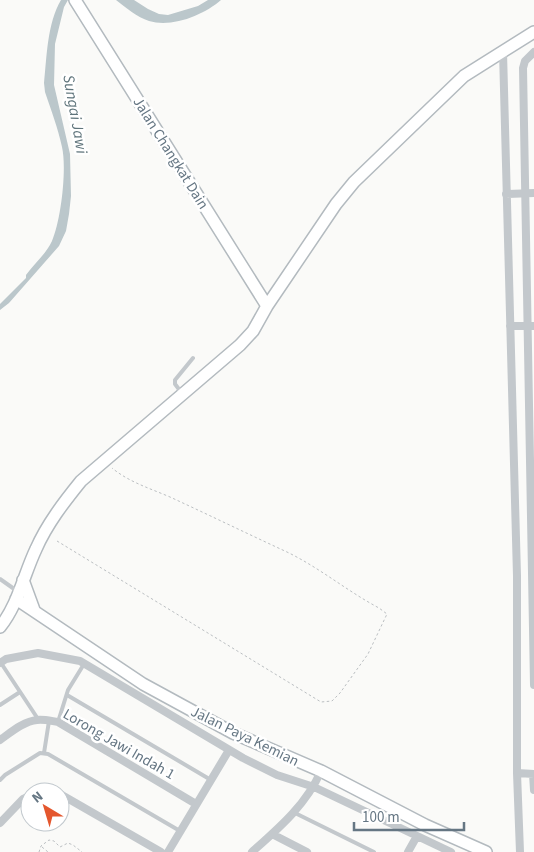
<svg xmlns="http://www.w3.org/2000/svg" width="534" height="852" font-family="'Source Sans 3',sans-serif">
<style>
.water{fill:#bbc7cb}
.lines{fill:none;stroke-linecap:round;stroke-linejoin:round}
.secondary-casing{stroke:#b3babf;stroke-width:14}
.path{stroke:#bbbfc2;stroke-width:1;stroke-dasharray:2.5 2.5;stroke-linecap:butt}
.lane{stroke:#c3c8cc;stroke-width:4}
.street{stroke:#c3c8cc;stroke-width:8}
.secondary{stroke:#fff;stroke-width:11}
.labels{text-anchor:middle;stroke-width:5;stroke-linejoin:round;paint-order:stroke}
.street-label{font-size:15px;fill:#657683;stroke:#fff}
.water-label{font-size:16px;font-style:italic;fill:#60757c;stroke:#fff}
</style>
<rect width="100%" height="100%" fill="#fafaf8"/>
<path class="water" d="M 61,0 L 68,0 L 64,7 L 55,44 L 54,85 L 70,154 L 71,196 L 69,214 L 66,231 L 59,246 L 9,303 L 0,310 L 0,304 L 26,278 L 26,275 C 34,264 46,254 52,241 C 61,220 67,169 62,147 C 58,128 51,110 45,92 L 44,83 C 47,56 47,24 61,0 Z
M 116,0 L 134,0 L 148,9 L 159,14 L 168,15 L 198,6 L 208,0 L 221,0 C 204,15 172,28 149,21 C 137,17 126,8 116,0 Z"/>
<g class="lines">
<g class="secondary-casing">
<path id="secondary" d="M 75,0 L 267,306
M 23,580 L 34,610
M 16,599 L 143,684 L 233,733 L 321,771 L 425,825 L 486,852
M 0,627 C 18,605 24,574 36,549 C 47,524 64,502 81,481 L 240,345 L 253,331 L 267,306 L 336,204 L 354,182 L 464,76 L 534,32"/>
</g>
<path class="path" d="M 57,541 L 321,702 L 332,701 L 340,693 L 368,654 L 387,614 L 379,608 C 347,591 320,568 287,552 C 248,534 209,515 170,497 C 149,488 129,482 112,468
M 42,847 L 48,852
M 39,852 L 41,846 L 49,840 L 54,841 L 60,847 L 68,843 L 73,845 L 82,852"/>
<path class="lane" d="M 181,392 L 175,384 L 175,380 L 193,358
M 0,579 L 17,591
M 1,663 L 38,719
M 67,695 L 211,780
M 0,705 L 20,692
M 58,722 L 68,690 L 84,664
M 44,753 L 49,721
M 0,780 L 5,775 L 40,753 L 48,754 L 180,831
M 295,813 L 374,852"/>
<path class="street" d="M 503,52 L 517,576 L 517,773 L 520,852
M 534,52 L 525,61 L 523,68 L 534,685
M 506,194 L 534,193
M 510,326 L 534,326
M 0,663 L 6,659 L 38,653 L 80,661 L 243,758 L 277,775 L 314,787 L 451,852
M 0,740 C 10,733 24,721 37,720 C 43,719 51,721 58,722 L 196,804
M 517,773 L 534,774
M 533,774 L 534,790
M 39,792 L 46,790 L 57,792
M 60,794 L 161,852
M 0,823 L 23,799 L 30,796
M 272,834 L 307,852
M 168,852 L 229,750
M 252,852 C 279,828 306,805 321,771
M 408,852 L 417,836"/>
<use href="#secondary" class="secondary"/>
</g>
<g class="labels">
<g class="street-label">
<text transform="translate(171 153) rotate(58)" y="5">Jalan Changkat Dain</text>
<text transform="translate(245 736) rotate(26)" y="5">Jalan Paya Kemian</text>
<text transform="translate(119 744) rotate(30)" y="5">Lorong Jawi Indah 1</text>
</g>
<g class="water-label">
<text transform="translate(76 114) rotate(80)" y="6">Sungai Jawi</text>
</g>
</g>
<g transform="translate(45 807) rotate(322)"><circle r="24" fill="#ffffff" stroke="#c1c8cd"/>
<path d="M0-4L9 19L0 12L-9 19Z" fill="#e4572e"/>
<text y="-8" font-size="14" font-weight="bold" text-anchor="middle" fill="#657683">N</text>
</g>
<path d="M354 822v8h110v-8" fill="none" stroke="#657683" stroke-width="2.5"/>
<text x="362" y="822" font-size="15" fill="#657683" stroke="#ffffff" stroke-width="4" paint-order="stroke">100 m</text>
</svg>
